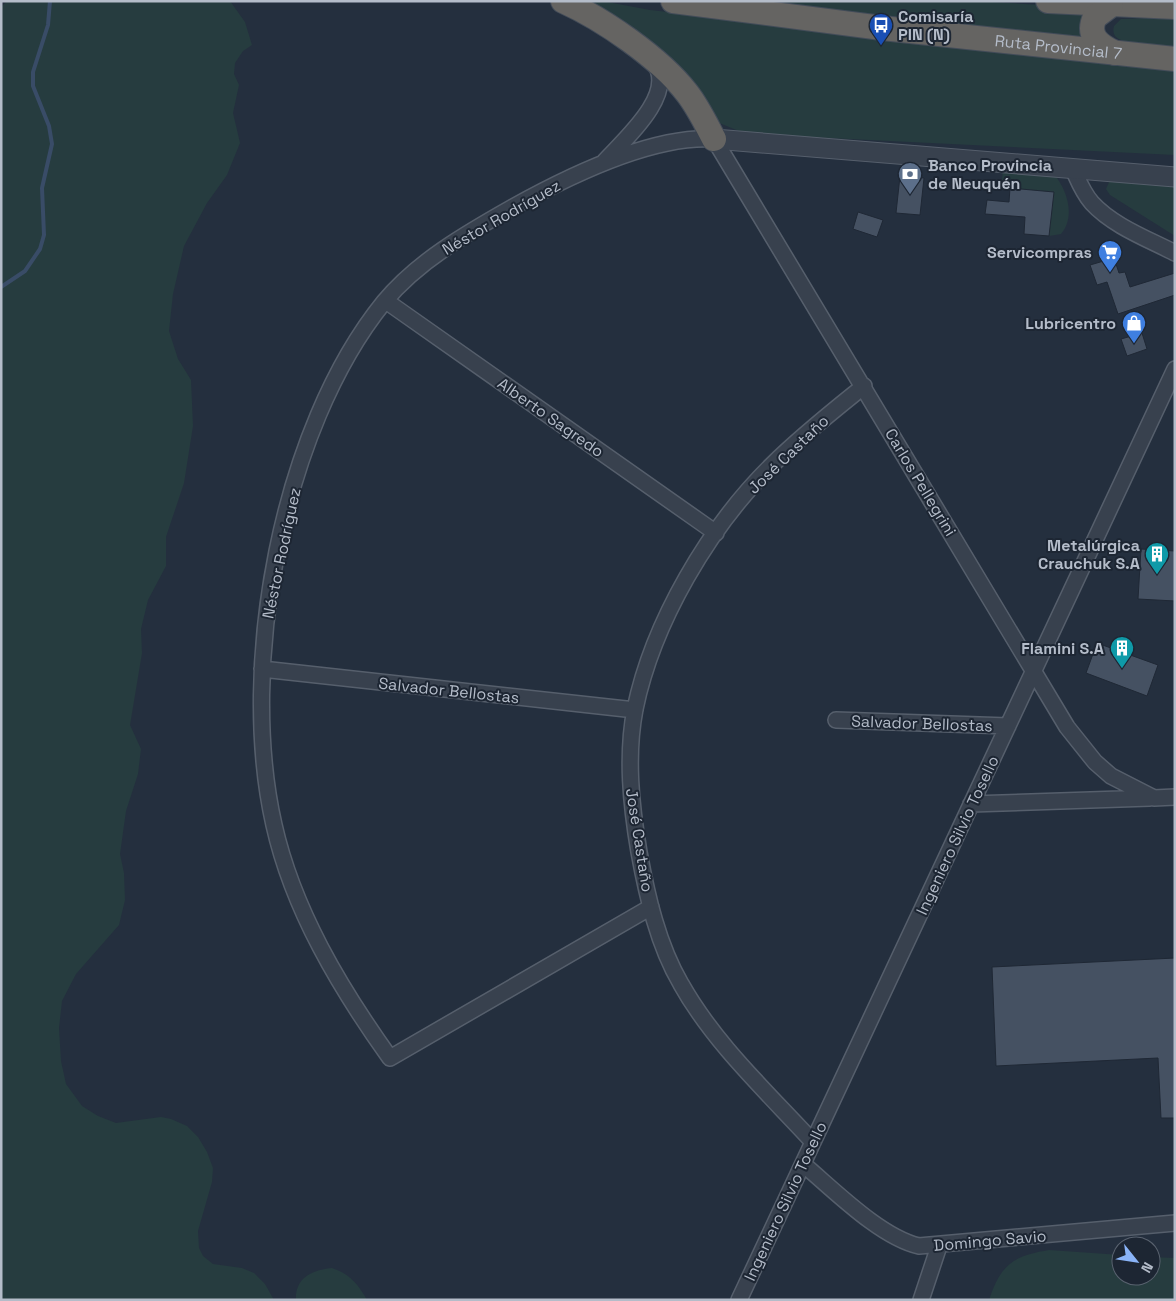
<svg xmlns="http://www.w3.org/2000/svg" width="1176" height="1301" font-family="'Space Grotesk',sans-serif">
<style>
.green{fill:#263c3f}
.lines{fill:none;stroke-linecap:round;stroke-linejoin:round}
.stream{stroke:#394c67;stroke-width:4}
.building{fill:#455162;stroke:#1f2835}
.minor-casing{stroke:#565f6c;stroke-width:18}
.tertiary-casing{stroke:#565f6c;stroke-width:21}
.trunk-casing{stroke:#434c59;stroke-width:26}
.minor{stroke:#38414e;stroke-width:15}
.tertiary{stroke:#38414e;stroke-width:19}
.trunk{stroke:#656462;stroke-width:24}
.labels{text-anchor:middle;stroke-width:4;stroke-linejoin:round;paint-order:stroke}
.poi-label{font-size:16px;font-weight:bold;fill:#b4bcc9;stroke:#1d2633;text-anchor:end}
.street-label{font-size:16px;fill:#b4bcc9;stroke:#1d2633}
</style>
<rect width="100%" height="100%" fill="#242f3e"/>
<path class="green" d="M 7,1 L 230,1 L 245,22 L 252,45 L 243,51 L 235,63 L 234,74 L 239,85 L 233,113 L 240,143 L 227,175 L 207,203 L 184,246 L 173,294 L 169,331 L 178,359 L 191,380 L 193,426 L 184,483 L 166,537 L 166,566 L 148,600 L 141,629 L 142,653 L 130,725 L 141,749 L 138,774 L 126,811 L 120,854 L 124,873 L 125,900 L 119,925 L 76,974 L 62,1001 L 59,1028 L 61,1061 L 66,1084 L 82,1106 L 98,1116 L 116,1123 L 161,1117 L 171,1119 L 187,1126 L 198,1137 L 207,1152 L 213,1168 L 212,1182 L 198,1231 L 199,1248 L 203,1256 L 213,1264 L 242,1268 L 254,1273 L 265,1284 L 274,1300 L 1,1300 L 1,7 Z
M 581,1 L 602,1 L 650,10 L 1175,70 L 1175,155 L 746,134 L 717,122 Z
M 737,1 L 977,1 L 1089,8 L 1085,38 Z
M 1175,17 L 1175,47 C 1163,46 1124,45 1116,37 C 1113,34 1113,30 1114,26 L 1121,19 Z
M 1003,168 L 1054,174 C 1067,190 1076,216 1061,234 L 1049,236 L 1053,192 L 1010,188 L 1010,181 L 1002,180 Z
M 1110,180 L 1175,184 L 1175,236 L 1110,195 L 1106,189 Z
M 1049,1250 L 1121,1255 L 1121,1276 L 1151,1276 L 1151,1257 L 1175,1258 L 1175,1300 L 989,1300 C 1001,1264 1013,1256 1049,1250 Z
M 332,1268 C 350,1274 358,1284 367,1300 L 296,1300 C 295,1277 313,1270 332,1268 Z"/>
<g class="lines">
<path class="stream" d="M 1,287 L 25,271 L 40,249 L 44,235 L 42,188 L 52,144 L 49,126 L 33,86 L 33,72 L 48,25 L 50,1"/>
</g>
<path class="building" d="M 900,176 L 924,178 L 920,215 L 896,213 Z
M 1010,188 L 1054,192 L 1049,236 L 1024,234 L 1025,217 L 985,214 L 987,200 L 1009,202 Z
M 858,212 L 883,220 L 877,237 L 853,229 Z
M 1114,258 L 1119,273 L 1125,272 L 1130,287 L 1175,273 L 1175,295 L 1118,314 L 1107,282 L 1097,285 L 1090,265 Z
M 1142,333 L 1147,349 L 1127,356 L 1121,339 Z
M 1141,549 L 1175,551 L 1175,601 L 1138,599 Z
M 1097,643 L 1158,665 L 1147,696 L 1086,673 Z
M 1175,958 L 1175,1118 L 1161,1118 L 1158,1058 L 996,1066 L 992,967 Z"/>
<g class="lines">
<g class="minor-casing">
<path id="minor" d="M 604,162 C 624,140 676,95 655,64
M 1073,169 C 1078,180 1083,193 1092,203 C 1113,226 1148,239 1175,253
M 386,301 L 716,533
M 262,669 L 635,710
M 836,720 L 1008,726
M 971,804 L 1150,798
M 651,907 L 390,1058 C 340,988 293,910 274,825 C 238,667 281,429 384,302 C 418,261 467,233 513,207 C 567,177 653,135 714,139 L 1067,727 L 1095,762 L 1111,776 L 1154,798 L 1175,797
M 813,1142 C 767,1092 714,1043 681,984 C 658,945 647,896 639,852 C 631,805 626,756 635,709 C 653,622 709,527 772,465 C 801,436 833,411 864,386
M 803,1164 C 834,1190 880,1237 919,1246 L 1175,1223
M 739,1300 L 1175,369
M 921,1300 L 939,1246"/>
</g>
<g class="tertiary-casing">
<path id="tertiary" d="M 714,139 L 1175,177"/>
</g>
<g class="trunk-casing">
<g id="trunk">
<path d="M 563,1 C 603,19 660,58 687,93 C 698,107 706,124 714,139"/>
<path id="s1" d="M 673,1 L 882,28 L 1175,59"/>
<path d="M 1048,1 L 1175,7"/>
<path d="M 1111,5 L 1095,17 C 1086,36 1099,45 1115,53"/>
</g>
</g>
<use href="#minor" class="minor"/>
<use href="#tertiary" class="tertiary"/>
<use href="#trunk" class="trunk"/>
</g>
<defs>
<g id="bus-pin" transform="scale(1.25)"><path d="M0 17L-7.5 6A9.5 9.5 0 1 1 7.5 6Z" fill="#1a4fb4" stroke="#1d2633"/><path d="M-5-6H5V4H4V6H2V4H-2V6H-4V4H-5ZM-3.5-4V0h7V-4ZM-3.5 1.2v1.5H-2V1.2ZM2 1.2v1.5H3.5V1.2Z" fill="#fff"/></g>
<g id="bank-pin" transform="scale(1.25)"><path d="M0 17L-7.5 6A9.5 9.5 0 1 1 7.5 6Z" fill="#5c6f8a" stroke="#1d2633"/><path d="M-6-4H6V4H-6ZM0-2.3a2.3 2.3 0 1 0 0 4.6a2.3 2.3 0 1 0 0-4.6Z" fill="#fff"/></g>
<g id="supermarket-pin" transform="scale(1.25)"><path d="M0 17L-7.5 6A9.5 9.5 0 1 1 7.5 6Z" fill="#3f7fe0" stroke="#1d2633"/><path d="M-6-5.5h2.5l.6 2H6L4.5 2H-2.5L-4.4-4H-6ZM-1.5 3.2a1.3 1.3 0 1 0 .1 0ZM3 3.2a1.3 1.3 0 1 0 .1 0Z" fill="#fff"/></g>
<g id="shop-pin" transform="scale(1.25)"><path d="M0 17L-7.5 6A9.5 9.5 0 1 1 7.5 6Z" fill="#3f7fe0" stroke="#1d2633"/><path d="M-5-2.5h2.3a2.7 3.5 0 0 1 5.4 0H5L5.5 6h-11ZM-1.5-2.5h3a1.5 2.3 0 0 0-3 0Z" fill="#fff"/></g>
<g id="building-pin" transform="scale(1.25)"><path d="M0 17L-7.5 6A9.5 9.5 0 1 1 7.5 6Z" fill="#0f9aa8" stroke="#1d2633"/><path d="M-4-6H4V6H1V3H-1V6H-4ZM-2.5-4.3h1.7v1.8h-1.7ZM.8-4.3h1.7v1.8H.8ZM-2.5-1h1.7V.8h-1.7ZM.8-1h1.7V.8H.8Z" fill="#fff"/></g>
</defs>
<g fill-rule="evenodd">
<use href="#bus-pin" x="881" y="25"/>
<use href="#bank-pin" x="910" y="174"/>
<use href="#supermarket-pin" x="1110" y="252"/>
<use href="#shop-pin" x="1134" y="323"/>
<use href="#building-pin" x="1157" y="554"/>
<use href="#building-pin" x="1122" y="648"/>
</g>
<g class="labels">
<g class="poi-label">
<text x="898" y="22" text-anchor="start">Comisaría<tspan x="898" dy="18">PIN (N)</tspan></text>
<text x="928" y="171" text-anchor="start">Banco Provincia<tspan x="928" dy="18">de Neuquén</tspan></text>
<text x="1092" y="258">Servicompras</text>
<text x="1116" y="329">Lubricentro</text>
<text x="1140" y="551">Metalúrgica<tspan x="1140" dy="18">Crauchuk S.A</tspan></text>
<text x="1104" y="654">Flamini S.A</text>
</g>
<g class="street-label">
<text dy="6" stroke="none"><textPath href="#s1" startOffset="388">Ruta Provincial 7</textPath></text>
<text transform="translate(501 217) rotate(-30)" y="6">Néstor Rodríguez</text>
<text transform="translate(551 417) rotate(35)" y="6">Alberto Sagredo</text>
<text transform="translate(788 454) rotate(-44)" y="6">José Castaño</text>
<text transform="translate(921 482) rotate(59)" y="6">Carlos Pellegrini</text>
<text transform="translate(281 553) rotate(-78)" y="6">Néstor Rodríguez</text>
<text transform="translate(449 690) rotate(6)" y="6">Salvador Bellostas</text>
<text transform="translate(922 723) rotate(2)" y="6">Salvador Bellostas</text>
<text transform="translate(957 835) rotate(-65)" y="6">Ingeniero Silvio Tosello</text>
<text transform="translate(640 840) rotate(81)" y="6">José Castaño</text>
<text transform="translate(785 1201) rotate(-65)" y="6">Ingeniero Silvio Tosello</text>
<text transform="translate(990 1240) rotate(-5)" y="6">Domingo Savio</text>
</g>
</g>
<rect width="1176" height="1301" fill="none" stroke="#b4bcc9" stroke-width="5"/>
<g transform="translate(1136 1261) rotate(120)"><circle r="24" fill="#1d2633" stroke="#59626f"/>
<path d="M0-4L9 19L0 12L-9 19Z" fill="#8ab4f8"/>
<text y="-8" font-size="14" font-weight="bold" text-anchor="middle" fill="#b4bcc9">N</text>
</g>
</svg>
